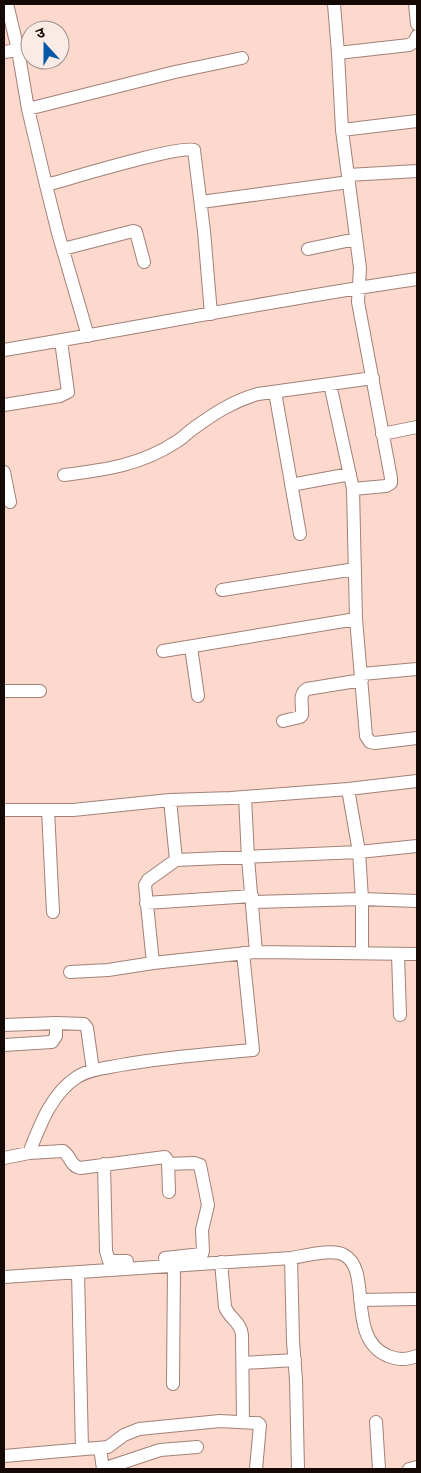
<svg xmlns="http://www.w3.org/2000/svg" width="421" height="1473" font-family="Karla,'Noto Sans Devanagari',sans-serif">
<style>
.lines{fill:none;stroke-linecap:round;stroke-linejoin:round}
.minor-casing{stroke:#a28177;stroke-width:14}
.minor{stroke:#fff;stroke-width:12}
</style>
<rect width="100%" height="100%" fill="#fcd8cd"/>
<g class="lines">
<g class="minor-casing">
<path id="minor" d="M 7,4 L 18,50 L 28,109 L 46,185 L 58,233 L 88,336
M 334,4 L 338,53
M 415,4 L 417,24
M 417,36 L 414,42 L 409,45 L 338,53 L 342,130 L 360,268 L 358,302 L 391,478 L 391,483 L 386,486 L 353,489 L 356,619 L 366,736 L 370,742 L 375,743 L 417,738
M 4,52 L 18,50
M 28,109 L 175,72 L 242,58
M 342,130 L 417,121
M 348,175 L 417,171
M 46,185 C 69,179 179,145 194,150 L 204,231 L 211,314
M 201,202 L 349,182
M 63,249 L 133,231 L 136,232 L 144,262
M 308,249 L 356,239
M 4,350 C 142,327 279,299 417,279
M 330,384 L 353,489
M 275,392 L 300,534
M 4,405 L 60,396 L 68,392 L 61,341
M 382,434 L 417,427
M 4,472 L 10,502
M 64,475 C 105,470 141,465 176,442 C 183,438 188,432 194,428 C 215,413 233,401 258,394 L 373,378
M 291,485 L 350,474
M 222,590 L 355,569
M 191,647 L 198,696
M 163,651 L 356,619
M 362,674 L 417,669
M 4,691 L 40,691
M 283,721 L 300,717 L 302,715 C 303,706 298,694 307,689 L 362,680
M 348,789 L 417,781
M 170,800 L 176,860 L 148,880 L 145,885 L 153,963 L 256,952 L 248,858 L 245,797
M 4,810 L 73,810 L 170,800 L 231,798 L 348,789 L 359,852 L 417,846
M 48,810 L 53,912
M 176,860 L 359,852 L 362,899 L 362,953
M 253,902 L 362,899 L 417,901
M 146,903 L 252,896
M 256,952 L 417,954
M 398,954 L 400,1015
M 70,972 L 108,970 L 153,963
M 4,1025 L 56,1023 L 84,1024 L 87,1028 L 93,1070
M 4,1045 L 52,1042 L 56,1036 L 56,1023
M 29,1153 C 40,1125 51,1094 77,1077 C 90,1069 106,1068 121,1065 C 165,1057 209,1054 253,1050 L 243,953
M 4,1158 L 29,1153 L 63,1151 C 71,1156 70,1166 80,1168 L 165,1157 L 168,1161 L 169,1192
M 104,1164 L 106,1251 L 109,1261 L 127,1261
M 165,1258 L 202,1254 L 203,1251 L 202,1230 L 208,1205 L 200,1165 L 194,1163 L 168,1164
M 291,1258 L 293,1341 L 296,1380 L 298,1469
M 221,1262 L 225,1307 C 229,1318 241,1322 242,1335 L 243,1422
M 78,1272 L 82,1449
M 4,1277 L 291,1258 C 304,1256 333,1248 344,1255 C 373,1270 345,1338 388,1356 C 399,1360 406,1360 417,1356
M 360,1300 L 417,1299
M 243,1363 L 295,1360
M 173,1384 L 174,1265
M 376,1422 L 379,1469
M 100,1448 L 103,1469 L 160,1450 L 197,1447
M 4,1456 L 108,1447 L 124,1435 L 139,1429 L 220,1421 L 258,1423 L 260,1425 L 256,1469
M 409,1469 L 417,1467"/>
</g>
<use href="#minor" class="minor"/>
</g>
<rect width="421" height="1473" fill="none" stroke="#150906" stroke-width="10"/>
<g transform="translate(45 45) rotate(339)"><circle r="24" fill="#faebe6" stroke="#9e918c"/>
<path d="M0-4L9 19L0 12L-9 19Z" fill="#0359a7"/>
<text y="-8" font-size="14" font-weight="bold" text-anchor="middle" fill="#150906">उ</text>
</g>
</svg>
